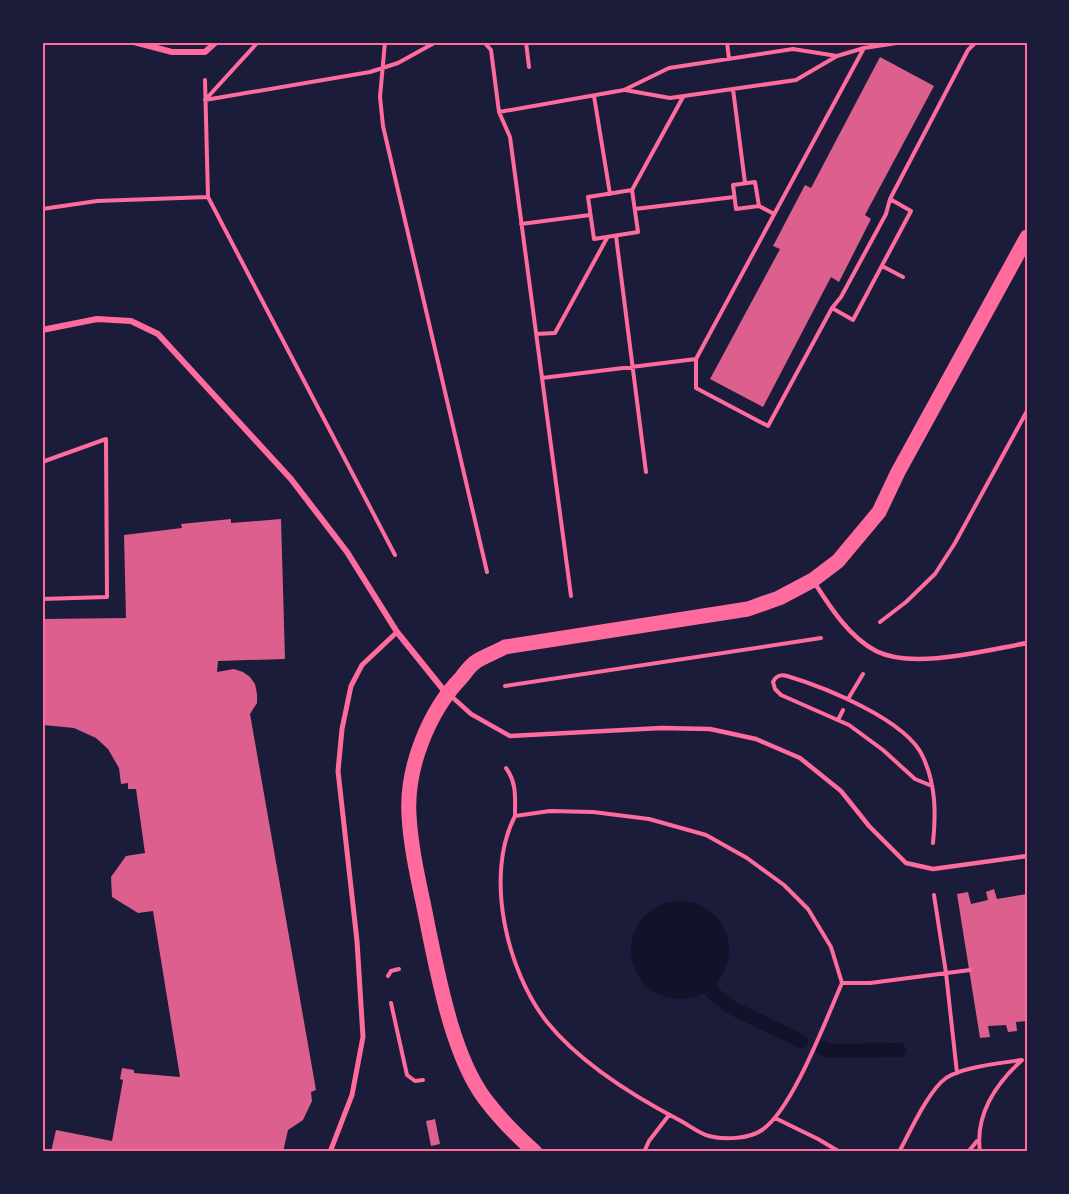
<svg xmlns="http://www.w3.org/2000/svg" width="1069" height="1194" font-family="'Exo 2',sans-serif">
<style>
.water{fill:#12122b}
.lines{fill:none;stroke-linecap:round;stroke-linejoin:round}
.stream{stroke:#12122b;stroke-width:14}
.building{fill:#dd5f8e}
.path{stroke:#ff6b9d;stroke-width:4}
.service{stroke:#ff6b9d;stroke-width:4.5}
.pedestrian{stroke:#ff6b9d;stroke-width:5}
.minor{stroke:#ff6b9d;stroke-width:6}
.primary{stroke:#ff6b9d;stroke-width:15}
.neatline{fill:none;stroke:#ff6b9d;stroke-width:2}
</style>
<rect width="100%" height="100%" fill="#1b1b3a"/>
<path class="water" d="M631 950a49 49 0 1 1 98 0a49 49 0 1 1-98 0Z"/>
<g class="lines">
<path class="stream" d="M 700,975 L 714,994 L 732,1008 L 801,1041
M 823,1048 L 829,1051 L 899,1050"/>
</g>
<path class="building" d="M 880,57 L 934,86 L 865,215 L 871,219 L 839,282 L 831,277 L 763,407 L 710,379 L 780,249 L 773,246 L 805,185 L 811,188 Z
M 231,519 L 231,523 L 281,519 L 285,659 L 218,661 L 217,672 L 234,669 L 243,672 L 250,677 L 255,684 L 257,694 L 257,703 L 250,714 L 316,1090 L 311,1092 L 312,1101 L 303,1120 L 288,1130 L 283,1152 L 51,1152 L 56,1130 L 112,1141 L 123,1080 L 120,1079 L 122,1068 L 134,1070 L 134,1073 L 180,1077 L 153,911 L 138,913 L 112,897 L 111,877 L 126,856 L 145,853 L 136,789 L 128,789 L 128,783 L 121,784 L 119,768 L 108,749 L 96,738 L 74,728 L 43,725 L 42,619 L 126,618 L 124,535 L 182,528 L 181,524 Z
M 994,889 L 997,899 L 1027,894 L 1027,1021 L 1016,1022 L 1017,1031 L 1008,1032 L 1006,1025 L 988,1026 L 990,1037 L 980,1038 L 957,894 L 968,892 L 971,904 L 988,900 L 986,892 Z
M 435,1119 L 440,1144 L 431,1146 L 426,1121 Z"/>
<g class="lines">
<path class="path" d="M 385,42 L 380,97 L 383,126 L 487,572
M 484,42 L 491,50 L 499,112 L 510,137 L 571,596
M 526,42 L 529,67
M 727,42 L 729,59
M 864,48 L 696,359 L 696,388 L 768,426 L 832,308 L 841,297 L 886,214 L 890,199 L 968,50 L 976,42
M 205,80 L 208,197 L 395,555
M 733,89 L 745,183
M 625,90 L 670,98 L 796,80 L 837,56 L 864,48 L 903,42
M 594,96 L 610,194
M 206,99 L 258,42
M 205,100 L 370,72 L 398,63 L 436,42
M 499,112 L 624,90 L 669,68 L 793,49 L 837,56
M 755,182 L 759,206 L 736,209 L 733,185 Z
M 632,190 L 638,232 L 594,239 L 588,197 Z
M 632,190 L 683,97
M 759,206 L 774,214
M 42,209 L 97,201 L 208,197
M 635,209 L 734,197
M 521,224 L 590,215
M 616,236 L 646,472
M 882,266 L 903,277
M 832,308 L 853,320 L 911,211 L 890,199
M 536,334 L 555,333 L 607,238
M 542,378 L 696,359
M 42,462 L 106,439 L 107,597 L 42,599
M 880,622 L 906,602 L 935,574 L 955,543 L 1027,411
M 505,686 L 821,638
M 848,699 L 863,674
M 838,720 L 843,710
M 506,768 C 517,783 515,798 515,816
M 932,786 L 915,779 L 883,750 L 849,725 L 781,695 L 775,689 L 773,682 C 776,676 780,674 787,676 C 824,687 907,720 923,757 C 936,785 936,814 933,843
M 550,811 L 593,812 L 649,819 L 706,835 L 747,858 L 784,885 L 808,909 L 831,947 L 842,983 C 826,1019 793,1109 762,1130 C 749,1139 724,1140 709,1136 C 700,1134 690,1126 681,1121 C 635,1097 580,1063 547,1022 C 507,971 484,876 515,816 Z
M 934,895 L 946,973 L 957,1073
M 388,976 L 391,971 L 399,969
M 842,983 L 870,983 L 970,970
M 391,1003 L 407,1075 L 415,1081 L 423,1080
M 775,1118 L 818,1139 L 840,1152
M 644,1152 L 649,1141 L 669,1115
M 899,1152 C 910,1132 928,1091 946,1078 C 962,1067 1002,1063 1022,1060
M 968,1152 L 977,1141
M 980,1152 C 975,1116 995,1085 1021,1061"/>
<path class="service" d="M 814,582 C 830,607 849,637 876,651 C 913,670 987,650 1027,643
M 451,696 L 471,714 L 510,736 L 661,728 L 710,729 L 756,739 L 800,758 L 841,791 L 869,826 L 906,863 L 933,869 L 1027,856"/>
<path class="pedestrian" d="M 330,1152 L 352,1095 L 363,1037 L 357,941 L 338,771 L 342,729 L 351,686 L 362,665 L 397,632"/>
<path class="minor" d="M 134,42 L 172,52 L 205,52 L 216,42
M 42,330 L 97,319 L 131,321 L 158,334 L 291,479 L 347,552 L 397,632 L 446,693"/>
<path class="primary" d="M 535,1152 C 517,1136 500,1119 485,1099 C 453,1056 439,980 428,927 C 421,890 411,853 409,815 C 406,768 429,711 461,678 C 466,672 470,665 477,661 C 485,656 496,652 505,647 L 748,609 L 779,598 L 813,580 L 838,561 L 879,512 L 898,472 L 1027,237"/>
</g>
<rect width="1069" height="1194" fill="none" stroke="#1b1b3a" stroke-width="87"/>
<rect x="44" y="44" width="982" height="1106" class="neatline"/>
</svg>
